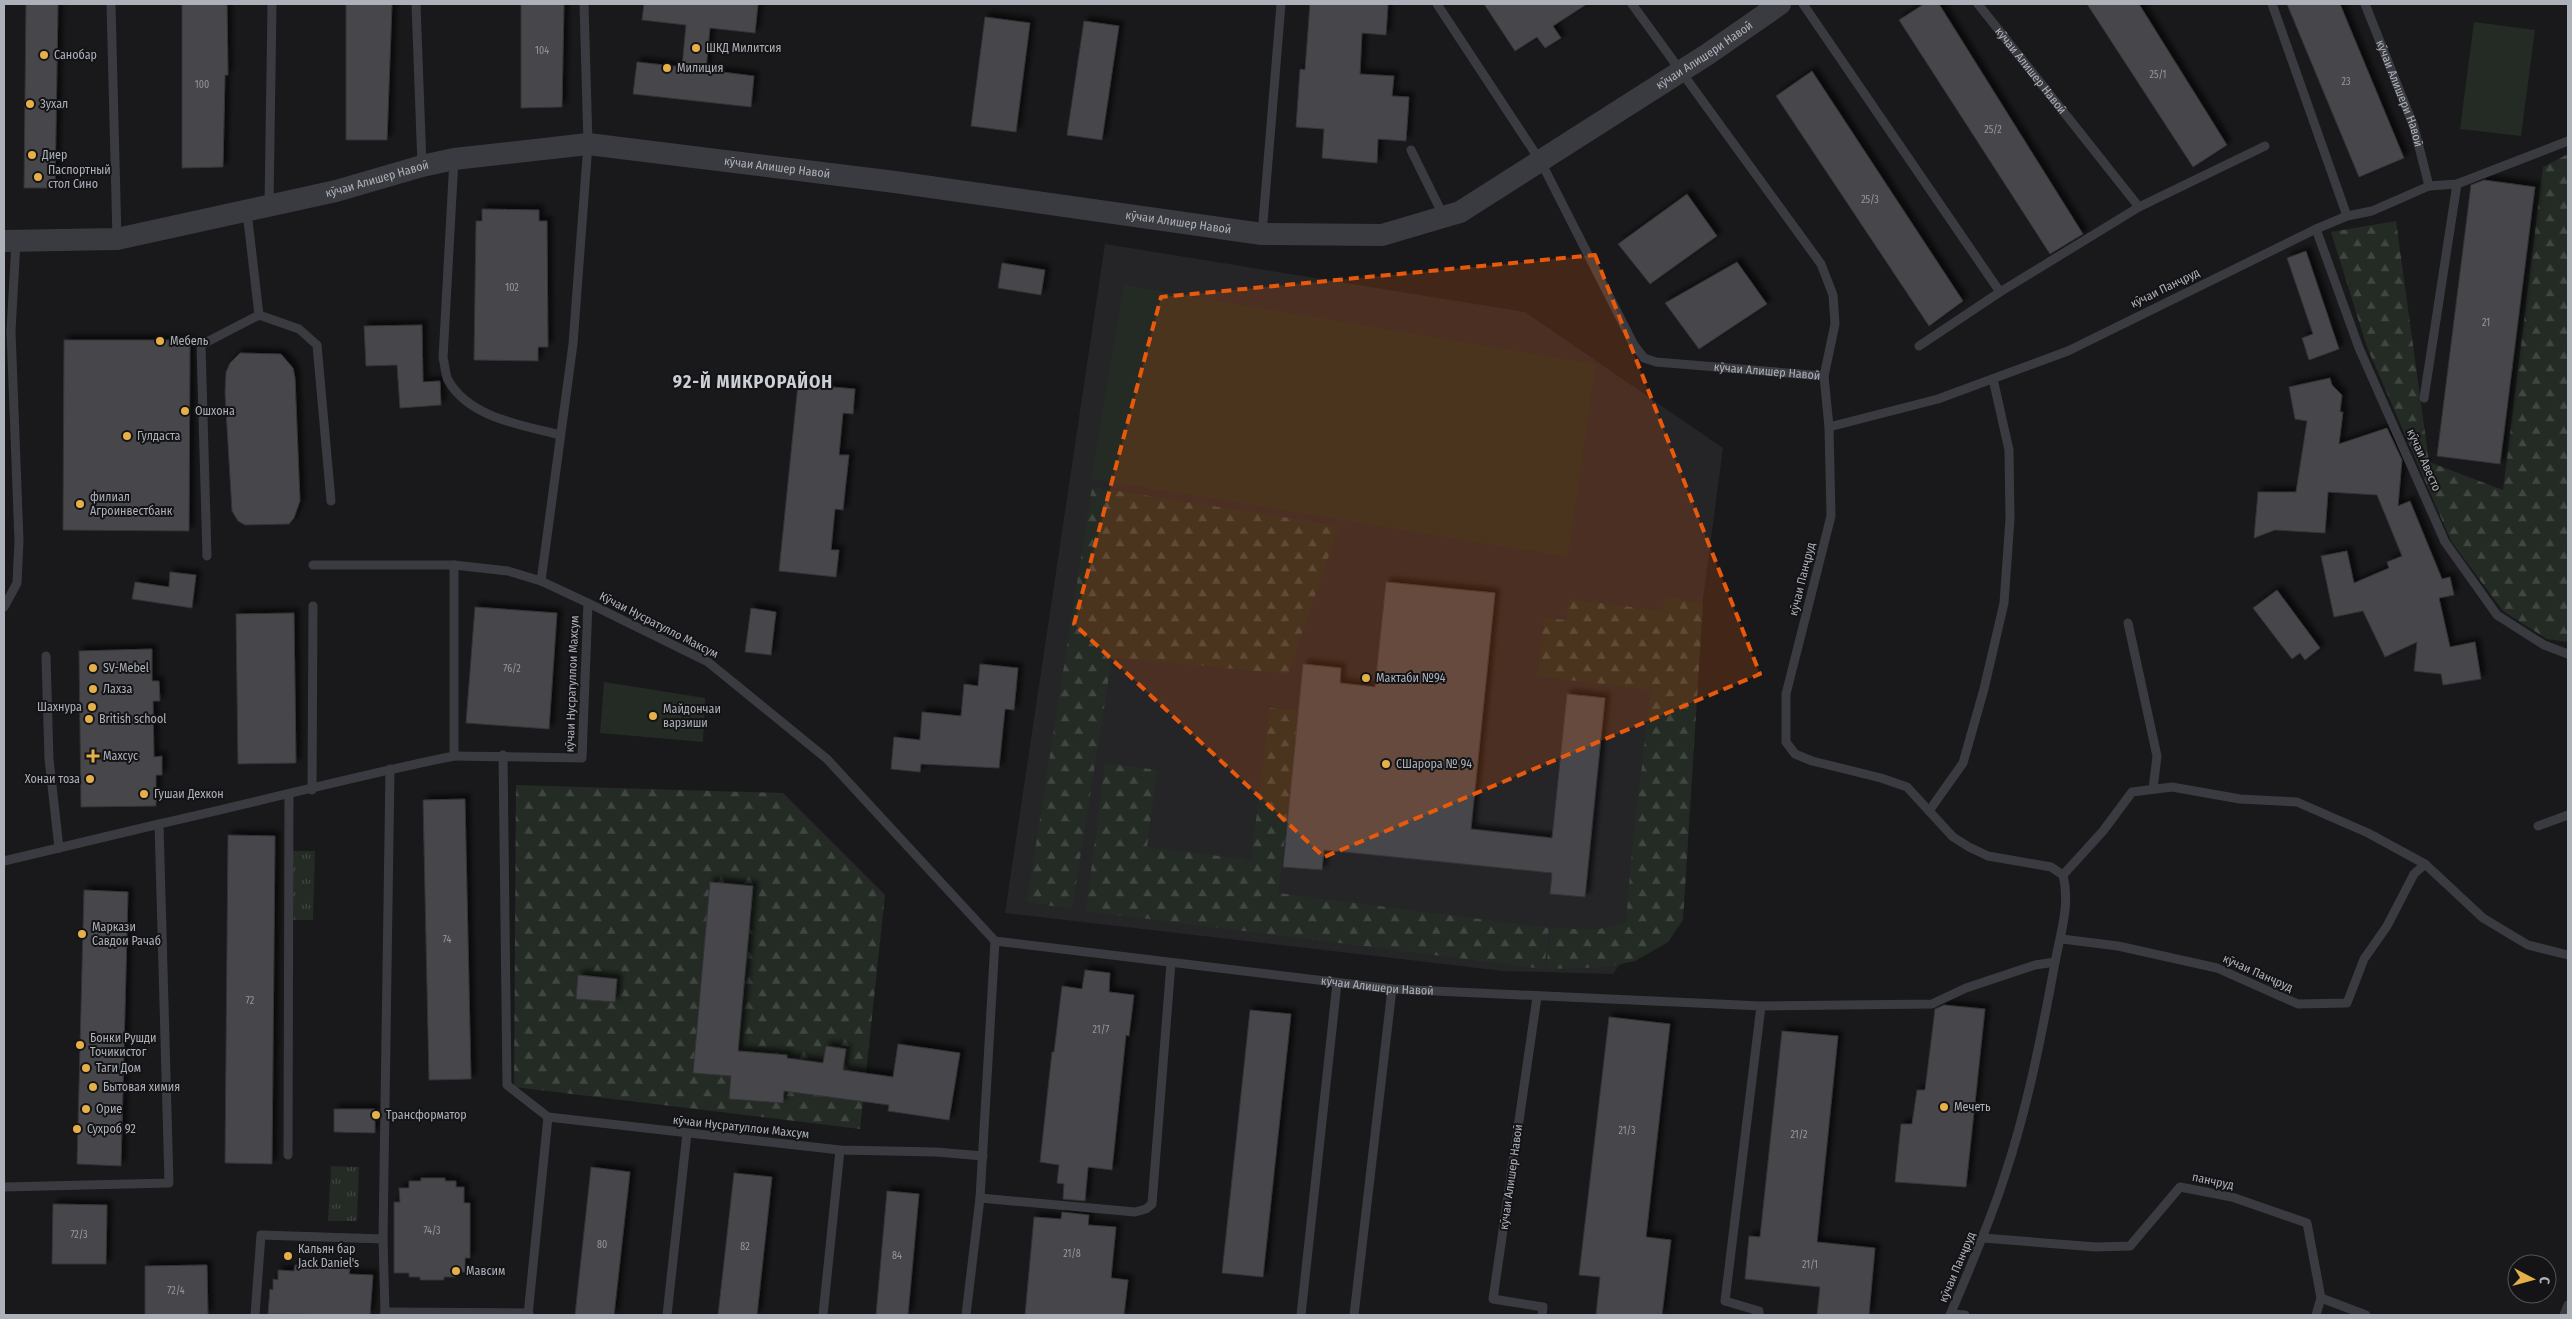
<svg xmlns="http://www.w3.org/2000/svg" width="2572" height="1319" font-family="'Fira Sans Condensed',sans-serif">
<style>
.built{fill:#252528}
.grass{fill:url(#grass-tufts)}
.forest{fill:url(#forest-firs)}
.garden{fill:#232b24}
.building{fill:#46474b;stroke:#333337;filter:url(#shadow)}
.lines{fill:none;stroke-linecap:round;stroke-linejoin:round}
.service{stroke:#3a3b40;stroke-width:9}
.tertiary{stroke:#3a3b40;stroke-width:22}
.marked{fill:#e8590c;fill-opacity:0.2;stroke:#e8590c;stroke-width:4;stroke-dasharray:10 6;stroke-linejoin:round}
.poi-dot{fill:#e5b048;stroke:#141416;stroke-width:2}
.labels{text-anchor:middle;stroke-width:4;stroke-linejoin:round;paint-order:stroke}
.number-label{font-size:10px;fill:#93969e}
.poi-label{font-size:12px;fill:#adb1ba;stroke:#141416;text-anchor:start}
.street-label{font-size:12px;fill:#adb1ba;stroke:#141416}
.district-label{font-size:18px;font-weight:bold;letter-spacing:1px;fill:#cdd0d6;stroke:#141416}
</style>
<defs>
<pattern id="grass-tufts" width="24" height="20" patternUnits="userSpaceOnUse" patternTransform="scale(1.25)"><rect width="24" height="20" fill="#232b24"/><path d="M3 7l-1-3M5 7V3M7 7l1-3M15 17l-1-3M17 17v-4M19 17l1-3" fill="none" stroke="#404742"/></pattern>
<pattern id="forest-firs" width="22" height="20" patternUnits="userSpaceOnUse" patternTransform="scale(1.25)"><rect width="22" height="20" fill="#232b24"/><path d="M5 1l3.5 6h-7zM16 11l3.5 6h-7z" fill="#404742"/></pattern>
<filter id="shadow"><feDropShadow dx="4.5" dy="-4.5" stdDeviation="2.5" flood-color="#0009"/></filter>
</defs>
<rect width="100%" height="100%" fill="#19191b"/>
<path class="built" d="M 1105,244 L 1525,312 L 1723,448 L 1662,908 L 1613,974 L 1503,971 L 1005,913 Z"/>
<path class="grass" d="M 286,851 L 315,851 L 313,920 L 285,920 Z
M 331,1166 L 359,1167 L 357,1221 L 328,1221 Z"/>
<path class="forest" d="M 2568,154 L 2568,642 L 2547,639 L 2503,611 L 2451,541 L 2367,347 L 2331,232 L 2396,221 L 2429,462 L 2503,490 L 2543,167 Z
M 1092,487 L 1339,526 L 1288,674 L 1112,657 L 1072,909 L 1027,902 Z
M 1664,596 L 1703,604 L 1683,920 L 1668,942 L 1635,961 L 1606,967 L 1546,969 L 1551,928 L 1596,930 L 1626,922 L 1632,850 L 1651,690 L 1537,676 L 1544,618 L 1566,620 L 1569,599 L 1663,611 Z
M 1270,708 L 1301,711 L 1278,893 L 1549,928 L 1544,969 L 1086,911 L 1105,763 L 1157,770 L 1147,847 L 1251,860 Z
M 516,785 L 783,793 L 885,895 L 860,1129 L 514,1087 Z"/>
<path class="garden" d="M 2474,22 L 2535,30 L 2521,136 L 2460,129 Z
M 1124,285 L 1596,364 L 1568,557 L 1091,479 Z
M 604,682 L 705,698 L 703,742 L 600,733 Z"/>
<path class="building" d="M 26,4 L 58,4 L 55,188 L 24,188 Z
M 182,4 L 227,4 L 228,75 L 225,75 L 223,167 L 182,168 Z
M 346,4 L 392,4 L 387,140 L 346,140 Z
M 521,4 L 564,4 L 562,107 L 521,108 Z
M 644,4 L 758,4 L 755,33 L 710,28 L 706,70 L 754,76 L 751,107 L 633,94 L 637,62 L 682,67 L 686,25 L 642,20 Z
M 1310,4 L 1388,4 L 1386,35 L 1362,33 L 1360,74 L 1394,76 L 1392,96 L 1409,97 L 1406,141 L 1378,139 L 1377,163 L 1322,158 L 1324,129 L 1296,127 L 1300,69 L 1305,70 Z
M 1484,4 L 1587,4 L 1553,26 L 1561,38 L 1545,48 L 1537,37 L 1515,51 Z
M 1924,4 L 1939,4 L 2083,234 L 2050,254 L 1899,20 Z
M 2087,4 L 2139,4 L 2227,145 L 2193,167 Z
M 2287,4 L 2340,4 L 2404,158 L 2359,177 Z
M 985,17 L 1030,23 L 1016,132 L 971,126 Z
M 1084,21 L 1119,26 L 1102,140 L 1067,135 Z
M 1812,71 L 1963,301 L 1929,326 L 1776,96 Z
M 2484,180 L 2535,187 L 2500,464 L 2437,456 L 2471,185 Z
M 1687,194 L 1717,236 L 1650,284 L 1618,244 Z
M 482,209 L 539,210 L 539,221 L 547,221 L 548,347 L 538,347 L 538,361 L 474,360 L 476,221 L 482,221 Z
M 2306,251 L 2339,349 L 2309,360 L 2302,338 L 2313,334 L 2287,258 Z
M 1737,262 L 1767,304 L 1699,349 L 1665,303 Z
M 1002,263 L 1045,270 L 1041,295 L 998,288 Z
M 422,325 L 423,382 L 440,381 L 441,405 L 400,408 L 397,365 L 366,366 L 364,326 Z
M 64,340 L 190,340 L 189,531 L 63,530 Z
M 240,353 L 281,354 L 293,368 L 295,378 L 300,501 L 294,518 L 289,524 L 245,525 L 238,521 L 232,511 L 225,393 L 226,372 L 230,363 Z
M 2330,378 L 2332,385 L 2342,395 L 2340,412 L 2343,412 L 2339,444 L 2387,428 L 2402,460 L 2398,506 L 2410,501 L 2442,579 L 2450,577 L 2454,595 L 2439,598 L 2450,647 L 2475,642 L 2481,679 L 2443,685 L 2441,674 L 2414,671 L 2417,642 L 2385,657 L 2363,611 L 2334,617 L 2321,556 L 2347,551 L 2354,583 L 2389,568 L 2387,562 L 2402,556 L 2377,495 L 2328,492 L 2325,533 L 2275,530 L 2254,538 L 2258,492 L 2296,492 L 2307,421 L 2295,419 L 2289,387 Z
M 798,384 L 855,389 L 853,414 L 843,413 L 839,455 L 849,455 L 843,510 L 835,509 L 831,550 L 839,550 L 836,577 L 779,571 Z
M 170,572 L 196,575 L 192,608 L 132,599 L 135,582 L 169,587 Z
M 1386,582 L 1495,593 L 1471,829 L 1552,838 L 1567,694 L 1605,698 L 1585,897 L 1550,894 L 1552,873 L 1324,850 L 1322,870 L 1283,867 L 1303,664 L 1341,668 L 1340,683 L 1375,687 Z
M 2277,590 L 2320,648 L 2305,660 L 2300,653 L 2292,659 L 2253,608 Z
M 475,607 L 557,613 L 549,729 L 466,723 Z
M 751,608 L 776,612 L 771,655 L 745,652 Z
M 294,613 L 296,763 L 238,764 L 236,614 Z
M 152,649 L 152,681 L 159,681 L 160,701 L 153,701 L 154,757 L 162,756 L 162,775 L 156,775 L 156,806 L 81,807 L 79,651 Z
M 980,664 L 1018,668 L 1014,710 L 1005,709 L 999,768 L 921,764 L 920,772 L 891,769 L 894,737 L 920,740 L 922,712 L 961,716 L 964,684 L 978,686 Z
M 465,799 L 471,1079 L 429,1080 L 423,800 Z
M 228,835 L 275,836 L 272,1164 L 225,1163 Z
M 710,882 L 753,886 L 738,1051 L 787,1055 L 787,1058 L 823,1063 L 826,1046 L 846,1049 L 843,1070 L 893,1077 L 898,1044 L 960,1053 L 949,1120 L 888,1111 L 889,1105 L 784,1091 L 783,1103 L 729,1099 L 731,1076 L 693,1073 Z
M 84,890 L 128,892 L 121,1166 L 77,1164 Z
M 1085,970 L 1110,973 L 1109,992 L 1134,995 L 1129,1036 L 1126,1035 L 1112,1170 L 1088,1167 L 1085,1201 L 1063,1199 L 1064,1184 L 1057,1183 L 1059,1165 L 1040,1162 L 1052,1052 L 1054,1052 L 1062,986 L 1082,989 Z
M 578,975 L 617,979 L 615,1002 L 576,999 Z
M 1944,1005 L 1985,1009 L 1966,1187 L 1895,1182 L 1901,1124 L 1912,1124 L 1917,1090 L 1925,1090 L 1935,1009 Z
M 1250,1010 L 1291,1014 L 1263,1277 L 1222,1273 Z
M 1609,1017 L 1670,1024 L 1646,1237 L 1671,1240 L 1662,1315 L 1596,1315 L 1600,1277 L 1579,1275 Z
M 1782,1031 L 1838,1036 L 1817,1242 L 1875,1248 L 1869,1315 L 1817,1315 L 1820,1287 L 1745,1279 L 1749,1236 L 1760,1237 Z
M 334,1109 L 375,1109 L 375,1133 L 334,1132 Z
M 591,1167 L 630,1172 L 614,1315 L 575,1315 Z
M 734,1173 L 772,1177 L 757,1315 L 718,1315 Z
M 421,1178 L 445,1178 L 445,1181 L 456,1181 L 456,1187 L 464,1187 L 464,1203 L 470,1203 L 470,1258 L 465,1258 L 465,1272 L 456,1272 L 456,1277 L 444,1277 L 444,1280 L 420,1280 L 420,1277 L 409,1277 L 409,1273 L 394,1273 L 394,1202 L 400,1202 L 399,1188 L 409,1188 L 409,1181 L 421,1181 Z
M 887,1191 L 919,1194 L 908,1315 L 876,1315 Z
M 53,1204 L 107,1205 L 106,1264 L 52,1264 Z
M 1062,1212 L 1089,1215 L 1088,1225 L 1116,1227 L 1111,1278 L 1128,1280 L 1124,1315 L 1025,1315 L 1034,1217 L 1061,1219 Z
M 207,1265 L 208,1315 L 145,1315 L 145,1266 Z
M 295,1265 L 350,1269 L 349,1274 L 373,1275 L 370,1315 L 268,1314 L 270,1289 L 273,1290 L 273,1279 L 278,1280 L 278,1270 L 294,1271 Z"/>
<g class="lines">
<g class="service">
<path d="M 111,4 L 117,239"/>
<path d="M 416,4 L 422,166"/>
<path id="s1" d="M 1437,4 L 1541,162 L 1634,345 L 1644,358 L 1656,362 L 1824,376"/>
<path d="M 1632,4 L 1821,264 L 1833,295 L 1835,324 L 1824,376 L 1829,427"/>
<path d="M 1803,4 L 2000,292"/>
<path id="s2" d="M 1978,4 L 2139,207 L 2265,146"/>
<path d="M 2272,4 L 2347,216"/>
<path id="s3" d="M 2365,4 L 2414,127 L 2429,186"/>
<path d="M 1411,150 L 1443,215"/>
<path d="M 454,159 L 443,358 C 445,364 445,374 448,380 C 469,418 522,425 560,435"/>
<path d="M 269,206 L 272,4"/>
<path d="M 2316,229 L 2359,348 L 2445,542 L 2497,615 L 2544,645 L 2568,654"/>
<path d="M 1262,234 L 1281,4"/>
<path d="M 259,315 L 299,329 L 317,345 L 331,501"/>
<path d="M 1919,346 L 2000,292 L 2139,207"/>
<path d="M 2424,398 L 2457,184"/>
<path d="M 207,556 L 201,345 L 259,315 L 247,212"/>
<path d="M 313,565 L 454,565 L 508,571 L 541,581 L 588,603 L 708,662 L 827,759 L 995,941 L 980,1198 L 966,1315"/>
<path d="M 541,581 L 573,344 L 588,144 L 584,4"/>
<path d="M 4,607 L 17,583 L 19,541 L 11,331 L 16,242"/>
<path d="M 2128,623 L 2157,756 L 2153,789"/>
<path d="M 46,656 L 49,759 L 59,848"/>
<path d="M 503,755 L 507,1085 L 548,1117 L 840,1150 L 936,1152 L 983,1156"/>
<path d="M 454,756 L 582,758 L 588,603"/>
<path d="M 312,790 L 313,606"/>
<path d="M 1929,811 L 1963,763 L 1984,689 L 2004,603 L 2010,519 L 2009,450 L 1993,379"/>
<path d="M 159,824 C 258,802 355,776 454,756 L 454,565"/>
<path d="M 2538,826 L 2568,815"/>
<path d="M 4,861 L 159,824 L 169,1183 L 4,1187"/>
<path d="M 2063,875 L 2103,831 L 2132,792 L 2172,787 L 2240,799 L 2297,802 L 2368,833 L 2425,864 L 2483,918 L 2528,945 L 2568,955"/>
<path d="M 2062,939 L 2118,946 L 2217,968 L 2298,1004 L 2347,1003 L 2364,959 L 2387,926 L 2414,874 L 2425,864"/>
<path id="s4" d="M 995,941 L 1392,989 L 1761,1006 L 1932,1004 L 1966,988 L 2035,965 L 2055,962"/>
<path d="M 1537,997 L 1493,1299 L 1543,1307 L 1542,1315"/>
<path d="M 288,1155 L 289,795"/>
<path d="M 980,1198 L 1135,1212 L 1146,1209 L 1152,1204 L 1171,963"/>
<path d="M 1983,1238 L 2096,1247 L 2130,1246 L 2180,1187 L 2232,1197 L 2307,1223 L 2321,1298 L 2366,1315"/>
<path d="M 383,1239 L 390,769"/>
<path d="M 1951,1314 L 1965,1315"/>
<path d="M 255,1315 L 261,1235 L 383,1239 L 385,1312"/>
<path d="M 384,1315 L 385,1312 L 529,1313"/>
<path d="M 528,1315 L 548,1117"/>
<path d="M 667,1315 L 687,1133"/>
<path d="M 823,1315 L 840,1150"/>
<path d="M 1301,1315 L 1337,983"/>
<path d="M 1354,1315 L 1392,989"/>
<path d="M 1759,1315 L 1759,1311 L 1725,1301 L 1761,1006"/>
<path d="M 1950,1315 C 1969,1270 1989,1225 2004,1178 C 2027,1110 2041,1038 2054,968 C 2059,937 2071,907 2063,875 L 2051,867 L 1988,856 L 1969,847 L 1953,837 L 1907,787 L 1881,778 L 1812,761 L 1795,754 L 1786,742 L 1786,694 L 1831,516 L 1829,427 L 1938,399 L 2068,351 L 2316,229 L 2347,216 L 2372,211 L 2429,186 L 2457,184 L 2568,141"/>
<path d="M 2316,1315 L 2321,1298"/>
<path d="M 2564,1315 L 2568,1305"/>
</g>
<path class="tertiary" id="s5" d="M 4,241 L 117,239 L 336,191 L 422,166 L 454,159 L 588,144 L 895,182 L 1262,234 L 1382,235 L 1460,212 L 1708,54 L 1780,4"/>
</g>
<path class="marked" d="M 1595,255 L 1760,674 L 1324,857 L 1074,624 L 1161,297 Z"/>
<g class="poi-dot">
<circle cx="696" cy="48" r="5"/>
<circle cx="44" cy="55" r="5"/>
<circle cx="667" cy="68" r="5"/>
<circle cx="30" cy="104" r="5"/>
<circle cx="32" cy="155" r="5"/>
<circle cx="38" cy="177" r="5"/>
<circle cx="160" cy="341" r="5"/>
<circle cx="185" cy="411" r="5"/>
<circle cx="127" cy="436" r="5"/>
<circle cx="80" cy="504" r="5"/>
<circle cx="93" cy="668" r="5"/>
<circle cx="1366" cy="678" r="5"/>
<circle cx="93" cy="689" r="5"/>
<circle cx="92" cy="707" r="5"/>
<circle cx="653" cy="716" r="5"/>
<circle cx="89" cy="719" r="5"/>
<path d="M90.5 748.5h5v5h5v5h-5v5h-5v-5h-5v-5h5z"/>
<circle cx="1386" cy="764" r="5"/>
<circle cx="90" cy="779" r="5"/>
<circle cx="144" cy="794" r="5"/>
<circle cx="82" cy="934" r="5"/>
<circle cx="80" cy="1045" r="5"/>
<circle cx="86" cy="1068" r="5"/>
<circle cx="93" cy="1087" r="5"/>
<circle cx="1944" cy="1107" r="5"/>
<circle cx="86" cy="1109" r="5"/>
<circle cx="376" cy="1115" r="5"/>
<circle cx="77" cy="1129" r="5"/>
<circle cx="288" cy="1256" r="5"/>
<circle cx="456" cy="1271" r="5"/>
</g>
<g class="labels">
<g class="number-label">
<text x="542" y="54">104</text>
<text x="2158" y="78">25/1</text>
<text x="2346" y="85">23</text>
<text x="202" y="88">100</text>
<text x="1993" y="133">25/2</text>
<text x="1870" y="203">25/3</text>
<text x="512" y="291">102</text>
<text x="2486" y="326">21</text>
<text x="512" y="672">76/2</text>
<text x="447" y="943">74</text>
<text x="250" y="1004">72</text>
<text x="1101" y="1033">21/7</text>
<text x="1627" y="1134">21/3</text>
<text x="1799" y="1138">21/2</text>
<text x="432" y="1234">74/3</text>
<text x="79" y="1238">72/3</text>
<text x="602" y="1248">80</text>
<text x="745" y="1250">82</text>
<text x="1072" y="1257">21/8</text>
<text x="897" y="1259">84</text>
<text x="1810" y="1268">21/1</text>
<text x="176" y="1294">72/4</text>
</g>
<g class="poi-label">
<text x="706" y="52">ШКД Милитсия</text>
<text x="54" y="59">Санобар</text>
<text x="677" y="72">Милиция</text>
<text x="40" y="108">Зухал</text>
<text x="42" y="159">Диер</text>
<text x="48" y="174">Паспортный<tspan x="48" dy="14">стол Сино</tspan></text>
<text x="170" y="345">Мебель</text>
<text x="195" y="415">Ошхона</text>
<text x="137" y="440">Гулдаста</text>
<text x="90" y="501">филиал<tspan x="90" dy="14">Агроинвестбанк</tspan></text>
<text x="103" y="672">SV-Mebel</text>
<text x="1376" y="682">Мактаби №94</text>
<text x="103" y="693">Лахза</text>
<text x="82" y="711" text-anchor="end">Шахнура</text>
<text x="663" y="713">Майдончаи<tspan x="663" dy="14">варзиши</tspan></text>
<text x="99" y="723">British school</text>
<text x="103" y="760">Махсус</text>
<text x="1396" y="768">СШарора № 94</text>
<text x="80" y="783" text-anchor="end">Хонаи тоза</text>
<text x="154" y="798">Гушаи Дехкон</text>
<text x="92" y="931">Маркази<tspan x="92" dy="14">Савдои Рачаб</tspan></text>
<text x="90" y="1042">Бонки Рушди<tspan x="90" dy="14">Точикистог</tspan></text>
<text x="96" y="1072">Таги Дом</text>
<text x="103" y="1091">Бытовая химия</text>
<text x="1954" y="1111">Мечеть</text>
<text x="96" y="1113">Орие</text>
<text x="386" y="1119">Трансформатор</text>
<text x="87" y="1133">Сухроб 92</text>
<text x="298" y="1253">Кальян бар<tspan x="298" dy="14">Jack Daniel's</tspan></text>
<text x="466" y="1275">Мавсим</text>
</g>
<g class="street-label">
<text dy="4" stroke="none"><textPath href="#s5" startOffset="1766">кӯчаи Алишери Навоӣ</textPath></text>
<text dy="4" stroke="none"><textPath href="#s2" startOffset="85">кӯчаи Алишер Навоӣ</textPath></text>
<text dy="4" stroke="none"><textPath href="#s3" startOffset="96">кӯчаи Алишери Навоӣ</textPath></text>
<text dy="4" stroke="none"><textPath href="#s5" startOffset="785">кӯчаи Алишер Навоӣ</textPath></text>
<text dy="4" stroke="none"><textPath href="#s5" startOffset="380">кӯчаи Алишер Навоӣ</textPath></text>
<text dy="4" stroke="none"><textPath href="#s5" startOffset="1190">кӯчаи Алишер Навоӣ</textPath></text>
<text transform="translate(2165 288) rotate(-26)" y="4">кӯчаи Панҷруд</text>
<text dy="4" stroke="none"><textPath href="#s1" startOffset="535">кӯчаи Алишер Навоӣ</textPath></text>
<text transform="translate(2424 460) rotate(66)" y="4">кӯчаи Авесто</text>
<text transform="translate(1802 579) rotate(-76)" y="4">кӯчаи Панҷруд</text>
<text transform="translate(659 625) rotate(27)" y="4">Кӯчаи Нусратулло Максум</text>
<text transform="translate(572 684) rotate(-88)" y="4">кӯчаи Нусратуллои Махсум</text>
<text transform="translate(2258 973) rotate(24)" y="4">кӯчаи Панҷруд</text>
<text dy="4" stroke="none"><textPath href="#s4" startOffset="385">кӯчаи Алишери Навоӣ</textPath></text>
<text transform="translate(741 1127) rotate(6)" y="4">кӯчаи Нусратуллои Махсум</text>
<text transform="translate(1511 1177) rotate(-82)" y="4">кӯчаи Алишер Навоӣ</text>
<text transform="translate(2213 1181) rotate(12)" y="4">панчруд</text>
<text transform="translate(1957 1267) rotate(-67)" y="4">кӯчаи Панҷруд</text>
</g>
<g class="district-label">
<text x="753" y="388">92-Й МИКРОРАЙОН</text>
</g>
</g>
<rect width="2572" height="1319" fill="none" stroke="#adb1ba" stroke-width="10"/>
<g transform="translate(2532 1279) rotate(96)"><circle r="24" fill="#141416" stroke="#515358"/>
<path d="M0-4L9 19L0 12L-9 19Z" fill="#e5b048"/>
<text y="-8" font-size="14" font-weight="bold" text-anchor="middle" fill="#adb1ba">С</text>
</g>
</svg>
